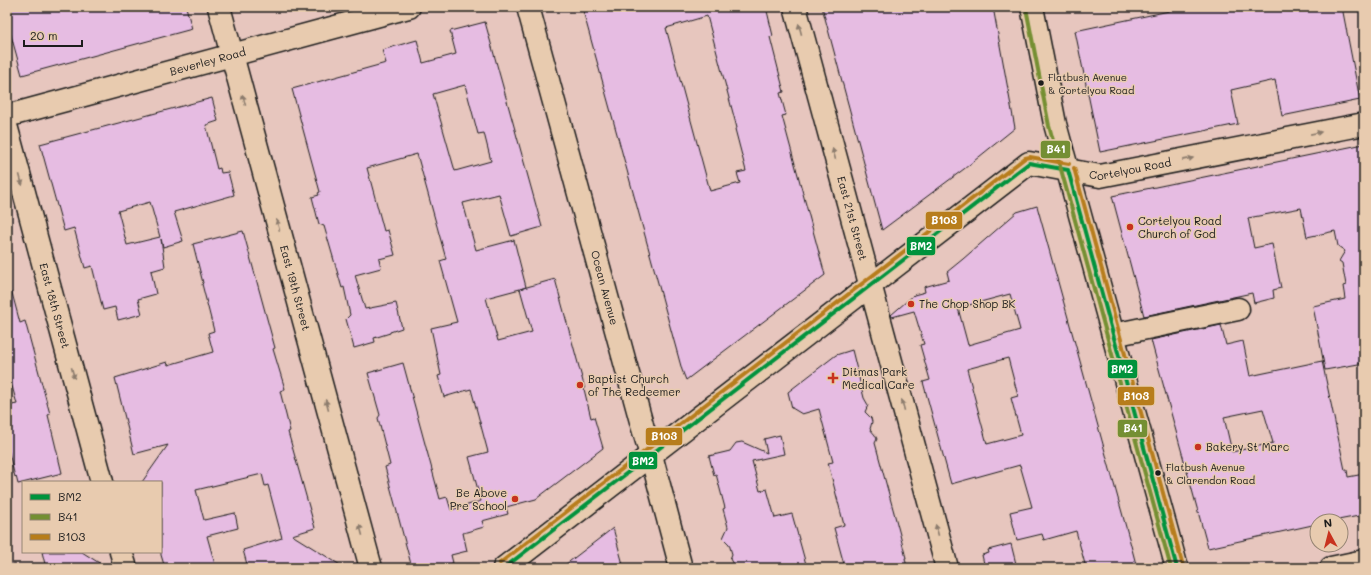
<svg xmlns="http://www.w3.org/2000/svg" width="1371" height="575" font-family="Mali,sans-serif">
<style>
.building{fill:#e6bce2;stroke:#1c1c1c;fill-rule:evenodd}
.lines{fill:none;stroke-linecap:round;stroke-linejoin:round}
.minor-casing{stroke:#1c1c1c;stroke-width:25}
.major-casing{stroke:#1c1c1c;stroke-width:25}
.minor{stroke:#e8cbaf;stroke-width:22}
.major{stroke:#e8cbaf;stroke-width:22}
.bus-1-casing{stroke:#e8cbaf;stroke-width:7}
.bus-2-casing{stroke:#e8cbaf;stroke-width:7}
.bus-3-casing{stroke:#e8cbaf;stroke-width:7}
.bus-1{stroke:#00933c;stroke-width:4}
.bus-2{stroke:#748f33;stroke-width:4}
.bus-3{stroke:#b77d1b;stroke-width:4}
.oneway{fill:#8c7c6d}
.bus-dot{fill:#1c1c1c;stroke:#e8cbaf;stroke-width:1.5}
.poi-dot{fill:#c8321e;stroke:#e8cbaf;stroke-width:1.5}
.labels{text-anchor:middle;stroke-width:3;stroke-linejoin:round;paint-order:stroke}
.bus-label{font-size:10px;fill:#1c1c1c;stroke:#e8cbaf;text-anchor:start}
.street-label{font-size:11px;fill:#1c1c1c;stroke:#e8cbaf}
.poi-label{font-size:11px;fill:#1c1c1c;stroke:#e8cbaf;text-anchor:start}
.line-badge{stroke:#e8cbaf;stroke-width:1.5}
.badge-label{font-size:11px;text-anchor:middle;font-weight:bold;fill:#fff}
</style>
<rect width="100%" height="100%" fill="#e7c6be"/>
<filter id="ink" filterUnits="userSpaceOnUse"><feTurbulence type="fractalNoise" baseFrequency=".025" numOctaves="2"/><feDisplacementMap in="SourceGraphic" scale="8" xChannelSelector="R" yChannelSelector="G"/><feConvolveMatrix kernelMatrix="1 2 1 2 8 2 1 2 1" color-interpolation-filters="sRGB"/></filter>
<g filter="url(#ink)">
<path class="building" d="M 7,7 L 186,7 L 192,29 L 22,75 L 7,21 Z
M 582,7 L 766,7 L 773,36 L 770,37 L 784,92 L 780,93 L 786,115 L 782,116 L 825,275 L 686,380 L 682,370 ZM 707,16 L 737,128 L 735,129 L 746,171 L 737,173 L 740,183 L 710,191 L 666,28 Z
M 822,7 L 993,7 L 1015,128 L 964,169 L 882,230 Z
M 1188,7 L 1342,7 L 1360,100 L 1282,116 L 1275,80 L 1231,90 L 1238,124 L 1100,152 L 1075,31 Z
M 485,22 L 542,227 L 511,236 L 499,194 L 463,203 L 476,250 L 514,240 L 526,287 L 520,289 L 555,279 L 585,389 L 584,389 L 591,418 L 594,417 L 603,448 L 536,499 L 506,507 L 508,514 L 482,521 L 484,527 L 463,533 L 467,551 L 451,555 L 453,563 L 433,568 L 412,568 L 385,467 L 390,465 L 378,418 L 380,415 L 368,373 L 403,363 L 440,499 L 447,497 L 451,510 L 481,501 L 469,457 L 488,452 L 471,389 L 444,397 L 438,376 L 441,375 L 431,328 L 457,322 L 440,261 L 446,259 L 417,154 L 367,168 L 384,231 L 388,230 L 395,255 L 379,259 L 381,268 L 355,275 L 365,309 L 396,303 L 402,328 L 390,332 L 390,333 L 374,338 L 375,342 L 354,348 L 346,319 L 350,315 L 344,287 L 342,288 L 324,226 L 319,224 L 312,197 L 319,195 L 318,193 L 320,192 L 292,89 L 386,63 L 382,50 L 417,40 L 423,63 L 456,54 L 450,31 ZM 465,85 L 478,134 L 484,133 L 491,161 L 455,171 L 433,94 ZM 520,289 L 532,332 L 498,341 L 486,298 Z
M 212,98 L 218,121 L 206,125 L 217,169 L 220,168 L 221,173 L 228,172 L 234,195 L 174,212 L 183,241 L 163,247 L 161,239 L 165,267 L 151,271 L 156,294 L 138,299 L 142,314 L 118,320 L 115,307 L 103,310 L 92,266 L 85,268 L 74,228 L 64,231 L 40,144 ZM 150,202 L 160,237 L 127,245 L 118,211 Z
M 1364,144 L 1364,363 L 1325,370 L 1313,306 L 1345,299 L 1343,286 L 1346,285 L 1342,263 L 1339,261 L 1345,251 L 1338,246 L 1335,231 L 1307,237 L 1301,208 L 1248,218 L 1254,248 L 1272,244 L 1281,288 L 1273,290 L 1274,298 L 1254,303 L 1252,293 L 1144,316 L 1112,196 Z
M 1037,206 L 1129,538 L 1137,568 L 1086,568 L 1076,531 L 1044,540 L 1042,534 L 1017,540 L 1010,512 L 1032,507 L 1020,465 L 951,484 L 923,382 L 930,380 L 920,345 L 924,344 L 914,311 L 892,317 L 891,315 L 914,295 L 925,292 L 924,287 L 949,280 L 947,272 L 963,259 L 1017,212 ZM 1010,294 L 1020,330 L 968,345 L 958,308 ZM 1008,358 L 1018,396 L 1011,398 L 1021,435 L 987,444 L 967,369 Z
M 243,231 L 275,348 L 273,349 L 285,389 L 280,391 L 290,431 L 288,432 L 315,528 L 292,535 L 345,568 L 248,568 L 243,550 L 282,538 L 268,485 L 265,486 L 262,474 L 196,490 L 204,520 L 235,513 L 238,528 L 207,536 L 216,568 L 165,568 L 161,555 L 161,482 L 142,482 L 168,445 L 134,454 L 115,378 L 167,362 L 168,365 L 213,352 L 208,333 L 214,331 L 202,284 L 203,283 L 193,244 Z
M 7,293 L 12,293 L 20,323 L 25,321 L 50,414 L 48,415 L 62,473 L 18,484 L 16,476 L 15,477 L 7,445 L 7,406 L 17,404 L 7,368 Z
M 1221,325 L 1226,345 L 1243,341 L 1250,376 L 1322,361 L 1345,470 L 1347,470 L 1348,477 L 1364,474 L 1364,515 L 1333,521 L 1317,521 L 1317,524 L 1208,548 L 1151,340 ZM 1263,409 L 1273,443 L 1232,452 L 1224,417 Z
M 852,350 L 864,398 L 868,405 L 865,412 L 871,418 L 872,422 L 870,429 L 875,435 L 877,439 L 875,443 L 899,531 L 906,558 L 905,558 L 907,568 L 845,568 L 834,528 L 844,525 L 828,463 L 833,462 L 819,409 L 802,414 L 792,408 L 788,392 L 836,355 Z
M 780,435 L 784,454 L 752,461 L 760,491 L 767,489 L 775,518 L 792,514 L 807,568 L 735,568 L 730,559 L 732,554 L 729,544 L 723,538 L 728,527 L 723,509 L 725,508 L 716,474 L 714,475 L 709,456 L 730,451 L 736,443 L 742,442 L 767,453 L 764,439 Z
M 613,528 L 624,568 L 561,568 Z
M 1011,544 L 1017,568 L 985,568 L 982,555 L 989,553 L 988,550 Z
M 42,552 L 82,552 L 107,568 L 46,568 Z"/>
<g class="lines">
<g class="minor-casing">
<g id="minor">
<path id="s1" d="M 219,7 L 371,568"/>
<path id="s2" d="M 795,7 L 947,568"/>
<path id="s3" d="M 7,116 L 409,7"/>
<path id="s4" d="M 7,129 L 102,482"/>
<path d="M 1113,335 L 1238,309"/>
<path d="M 121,552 L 126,568"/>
<path id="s5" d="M 504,568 L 1029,163 L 1100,176 L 1364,124"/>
<path d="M 1331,568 L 1364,561"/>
</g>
</g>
<g class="major-casing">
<g id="major">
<path id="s6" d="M 528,7 L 642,425 L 651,455 L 681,568"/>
<path d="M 1032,7 L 1055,124 L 1177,568"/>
</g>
</g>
<use href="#minor" class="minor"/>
<use href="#major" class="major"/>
<g class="bus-1-casing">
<path id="bus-1" d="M 1068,170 L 1177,568
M 504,568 L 1029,163 L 1068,170"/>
</g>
<g class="bus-2-casing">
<path id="bus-2" d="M 1026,8 L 1049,126 L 1171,568"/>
</g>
<g class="bus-3-casing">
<path id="bus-3" d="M 1074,168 L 1183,566
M 500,563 L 1025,158 L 1030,157 L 1069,164"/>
</g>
<use href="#bus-1" class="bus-1"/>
<use href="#bus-2" class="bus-2"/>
<use href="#bus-3" class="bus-3"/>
</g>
<defs><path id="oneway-solid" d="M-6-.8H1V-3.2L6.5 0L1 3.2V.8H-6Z"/></defs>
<g class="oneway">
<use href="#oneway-solid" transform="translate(800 29) rotate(-105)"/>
<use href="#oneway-solid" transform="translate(244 100) rotate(-105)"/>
<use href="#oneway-solid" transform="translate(1316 133) rotate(-11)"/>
<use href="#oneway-solid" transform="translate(834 154) rotate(-105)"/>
<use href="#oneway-solid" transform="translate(1188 159) rotate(-11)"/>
<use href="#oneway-solid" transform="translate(21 180) rotate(75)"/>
<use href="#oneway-solid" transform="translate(278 225) rotate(-105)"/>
<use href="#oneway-solid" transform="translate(73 373) rotate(75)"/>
<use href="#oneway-solid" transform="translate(327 405) rotate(-105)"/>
<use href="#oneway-solid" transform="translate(903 405) rotate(-105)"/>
<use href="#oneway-solid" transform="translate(361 530) rotate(-105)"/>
<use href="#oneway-solid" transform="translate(937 530) rotate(-105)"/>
</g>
</g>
<g class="bus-dot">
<circle cx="1041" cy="83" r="3.5"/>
<circle cx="1158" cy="473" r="3.5"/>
</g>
<g class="poi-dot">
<circle cx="1130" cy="227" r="4"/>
<circle cx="911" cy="304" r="4"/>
<path d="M831 372h4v4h4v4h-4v4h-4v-4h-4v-4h4z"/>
<circle cx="580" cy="385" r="4"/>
<circle cx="1198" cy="447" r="4"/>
<circle cx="515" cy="499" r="4"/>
</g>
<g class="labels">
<g class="bus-label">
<text x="1048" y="81">Flatbush Avenue<tspan x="1048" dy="13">&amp; Cortelyou Road</tspan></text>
<text x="1166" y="471">Flatbush Avenue<tspan x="1166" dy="13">&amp; Clarendon Road</tspan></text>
</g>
<g class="street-label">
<text dy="4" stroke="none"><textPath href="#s3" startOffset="208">Beverley Road</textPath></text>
<text dy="4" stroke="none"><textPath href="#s5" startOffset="766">Cortelyou Road</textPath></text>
<text dy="4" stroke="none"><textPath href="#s2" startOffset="219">East 21st Street</textPath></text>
<text dy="4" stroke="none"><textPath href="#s1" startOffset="291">East 19th Street</textPath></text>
<text dy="4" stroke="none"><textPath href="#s6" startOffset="291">Ocean Avenue</textPath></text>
<text dy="4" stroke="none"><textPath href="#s4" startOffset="183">East 18th Street</textPath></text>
</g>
<g class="poi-label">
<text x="1138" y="225">Cortelyou Road<tspan x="1138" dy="13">Church of God</tspan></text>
<text x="919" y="308">The Chop Shop BK</text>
<text x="842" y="376">Ditmas Park<tspan x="842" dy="13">Medical Care</tspan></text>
<text x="588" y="383">Baptist Church<tspan x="588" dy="13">of The Redeemer</tspan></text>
<text x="1206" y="451">Bakery St Marc</text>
<text x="507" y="497" text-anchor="end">Be Above<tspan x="507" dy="13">Pre School</tspan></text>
</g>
</g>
<g class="line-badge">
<rect x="1040" y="140" width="31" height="19" rx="4" fill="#748f33"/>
<rect x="925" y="211" width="38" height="19" rx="4" fill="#b77d1b"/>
<rect x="906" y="236" width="30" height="20" rx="4" fill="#00933c"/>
<rect x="1107" y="359" width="31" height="20" rx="4" fill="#00933c"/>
<rect x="1117" y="386" width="38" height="20" rx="4" fill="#b77d1b"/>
<rect x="1117" y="419" width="31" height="19" rx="4" fill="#748f33"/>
<rect x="645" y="427" width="38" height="19" rx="4" fill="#b77d1b"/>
<rect x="628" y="451" width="30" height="19" rx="4" fill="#00933c"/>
</g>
<g class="badge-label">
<text x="1056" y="153">B41</text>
<text x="944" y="224">B103</text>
<text x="921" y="250">BM2</text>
<text x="1122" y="373">BM2</text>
<text x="1136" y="400">B103</text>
<text x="1133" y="432">B41</text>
<text x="664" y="440">B103</text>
<text x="643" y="465">BM2</text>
</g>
<rect width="1371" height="575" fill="none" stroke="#e8cbaf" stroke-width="24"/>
<rect x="12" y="12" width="1347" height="551" fill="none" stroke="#1c1c1c" stroke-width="1.5" filter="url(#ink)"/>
<rect x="22" y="481" width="140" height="72" fill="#e8cbaf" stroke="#968574"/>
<rect x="30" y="494" width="20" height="6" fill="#00933c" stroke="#968574"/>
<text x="58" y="501" font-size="12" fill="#1c1c1c">BM2</text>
<rect x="30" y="514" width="20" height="6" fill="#748f33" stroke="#968574"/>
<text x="58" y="521" font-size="12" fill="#1c1c1c">B41</text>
<rect x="30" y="534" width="20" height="6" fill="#b77d1b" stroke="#968574"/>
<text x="58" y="541" font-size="12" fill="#1c1c1c">B103</text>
<g transform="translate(1329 533) rotate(353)"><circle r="19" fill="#e8cbaf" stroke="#968574"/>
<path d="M0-3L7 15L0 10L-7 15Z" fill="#c8321e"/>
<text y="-6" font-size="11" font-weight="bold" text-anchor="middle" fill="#1c1c1c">N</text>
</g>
<path d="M24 40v6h58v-6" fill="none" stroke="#1c1c1c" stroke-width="2"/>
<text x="30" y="40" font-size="12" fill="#1c1c1c" stroke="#e8cbaf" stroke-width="3" paint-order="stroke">20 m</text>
</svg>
